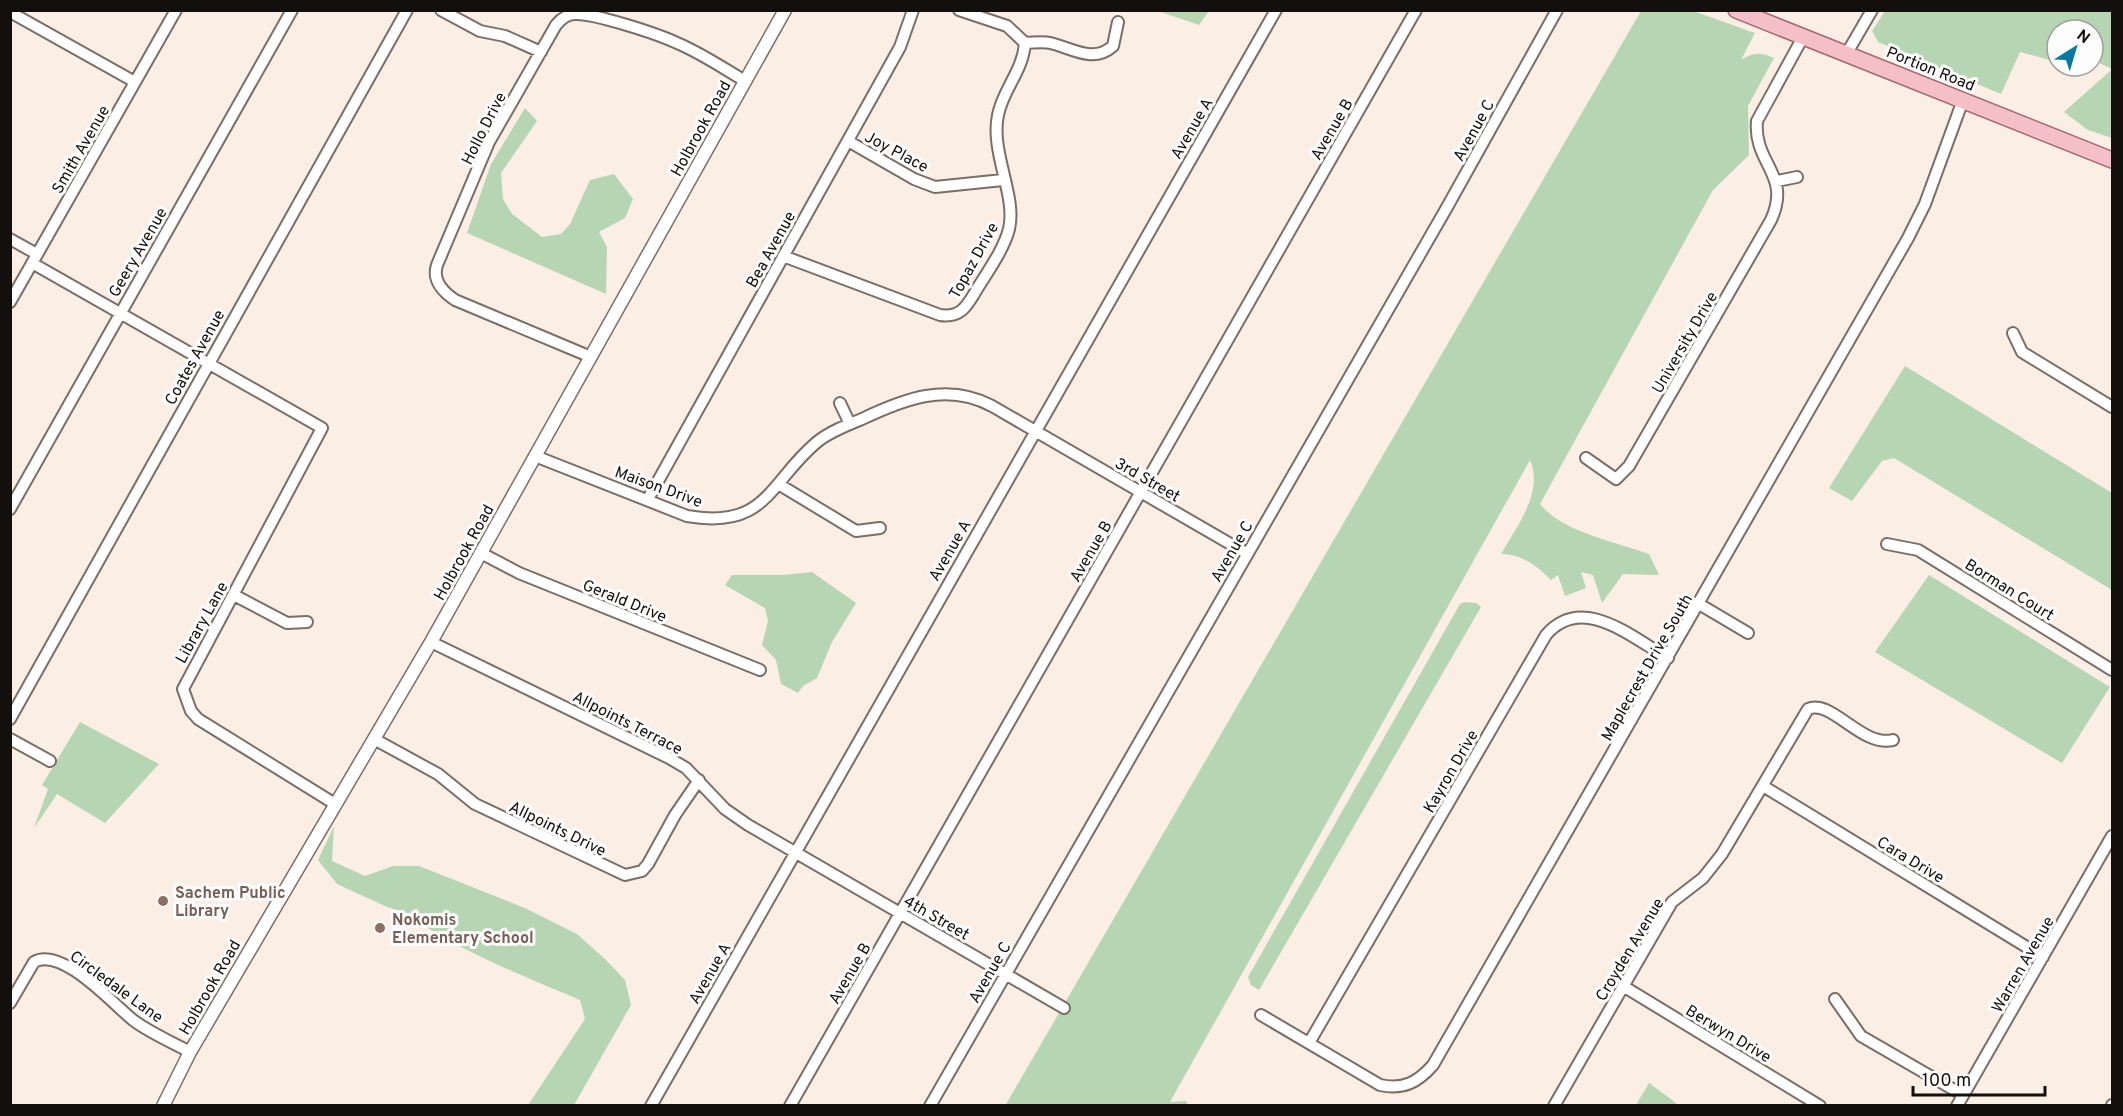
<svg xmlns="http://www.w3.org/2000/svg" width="2123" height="1116" font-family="Overpass,sans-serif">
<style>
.green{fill:#b6d5b3}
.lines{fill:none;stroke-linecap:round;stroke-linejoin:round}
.minor-casing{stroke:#7a6f66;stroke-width:14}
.tertiary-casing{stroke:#7a6f66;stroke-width:15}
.primary-casing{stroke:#a1666e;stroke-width:18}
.minor{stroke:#fff;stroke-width:10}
.tertiary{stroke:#fff;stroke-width:12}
.primary{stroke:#f5bfc7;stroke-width:15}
.education-dot{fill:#8d6e63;stroke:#fdfdfd;stroke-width:2}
.labels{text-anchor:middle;stroke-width:6;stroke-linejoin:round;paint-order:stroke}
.street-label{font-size:16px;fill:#130f0c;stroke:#fdfdfd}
.education-label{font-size:16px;font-weight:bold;fill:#785e54;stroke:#fdfdfd;text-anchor:start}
</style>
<rect width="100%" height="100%" fill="#fbeee4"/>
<path class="green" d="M 1158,11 L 1209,11 L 1199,25 Z
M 1641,11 L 1693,11 L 1755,33 L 1741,60 C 1753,52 1761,52 1774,58 L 1748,106 L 1749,155 L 1713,190 L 1540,504 C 1562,532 1616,542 1649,554 L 1659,575 L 1623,574 L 1602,603 L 1593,575 L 1581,572 L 1586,588 L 1565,596 L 1558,575 L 1551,580 C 1537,566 1522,554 1501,554 C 1517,526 1544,492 1530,460 L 1170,1102 L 1186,1101 L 1188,1105 L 1005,1106 Z
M 1885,11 L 2112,11 L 2112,69 L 2093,60 L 2093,30 L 2057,30 L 2057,62 L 2020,52 L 2001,94 L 1878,42 L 1872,31 Z
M 2110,71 L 2112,72 L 2112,138 L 2088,130 L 2064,112 Z
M 525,108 L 537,121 L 501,173 L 503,199 L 512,214 L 542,237 L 561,234 L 570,224 L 590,180 L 614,174 L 633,199 L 625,218 L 599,232 L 607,247 L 606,294 L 467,233 L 491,164 Z
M 1905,366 L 2112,493 L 2112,590 L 1894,458 L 1882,461 L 1852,501 L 1829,488 Z
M 812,572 L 856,603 L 832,642 L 817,678 L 803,686 L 798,693 L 781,684 L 776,660 L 762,645 L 768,621 L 765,608 L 725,585 L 732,575 L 783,575 Z
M 1929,575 L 2110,687 L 2062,763 L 1875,652 Z
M 1465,602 L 1476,603 L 1481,607 L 1259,990 L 1251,985 L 1248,977 L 1460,604 Z
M 80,722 L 159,764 L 105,823 L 57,794 L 34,828 L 48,789 L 42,785 Z
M 334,826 L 332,861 L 365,876 L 393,866 L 419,866 L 525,908 L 577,934 L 605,959 L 625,980 L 631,1005 L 574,1105 L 528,1105 L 585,1019 L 580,1000 C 523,976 467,954 415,920 L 413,915 L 387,907 L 337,884 L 318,860 Z
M 1649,1083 L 1676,1103 L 1676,1105 L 1636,1105 Z"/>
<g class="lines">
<g class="minor-casing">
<path id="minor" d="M 441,10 L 480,31 L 505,36 L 541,52
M 10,12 L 135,82
M 1025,43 C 1033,43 1042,41 1050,43 C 1072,48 1093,64 1113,46 L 1118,22
M 1847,53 L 1872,10
M 848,141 L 914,179 L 935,187 L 1003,180
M 1777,181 L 1797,177
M 10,239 L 37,254
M 783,256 L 940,315 C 961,318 967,306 977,289 C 988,271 1004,249 1009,229 C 1017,196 990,152 998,115 C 1003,89 1023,71 1025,43 L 1007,26 L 959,10
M 32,263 L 322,428 L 183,689 L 191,711 L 198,719 L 335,804
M 10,302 L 176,10
M 2013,333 L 2022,352 L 2112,407
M 591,357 L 455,300 C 443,292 432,280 437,265 L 489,142 L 556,25 C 561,19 567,14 575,14 C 594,13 658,34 677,43 C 701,53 723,68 745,81
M 840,403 L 850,424
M 535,456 L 687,516 C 767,530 769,482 817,442 C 829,432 847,425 862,419 C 904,399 947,382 992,406 L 1246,553
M 1586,458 L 1616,479 L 1629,466 L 1771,220 C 1792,174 1753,164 1757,121 L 1803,37
M 780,485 L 856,531 L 880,528
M 648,499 L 900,47 L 913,10
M 10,509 L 292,10
M 1887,544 L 1918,550 L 2112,670
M 481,553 L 519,573 L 760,670
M 234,595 L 287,623 L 307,622
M 1699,604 L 1748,633
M 431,642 L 669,758 L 686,768 L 725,809 L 748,825 L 1064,1008
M 10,719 L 407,10
M 10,739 L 50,761
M 374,739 L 438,774 L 475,804 L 625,875 L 642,871 L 648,864 L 675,815 L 699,780
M 1763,786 L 2043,957
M 1623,986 L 1820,1106
M 1835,999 L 1861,1036 L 1963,1095
M 10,1003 L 34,962 C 62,946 113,1004 133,1020 C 150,1033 172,1042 190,1052
M 1261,1015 L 1380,1085 C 1404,1090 1418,1082 1433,1065 L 1908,238 L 1925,204 L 1963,100
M 1309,1043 L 1546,635 C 1582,593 1631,637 1668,658
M 651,1106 L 1276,10
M 790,1106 L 1416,10
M 930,1106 L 1446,209 L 1557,10
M 1554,1106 L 1672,902 L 1703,878 L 1722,854 L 1808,709 C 1831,698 1862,748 1893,740
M 1957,1106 L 2112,836
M 2112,1106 L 2112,1105"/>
</g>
<g class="tertiary-casing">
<path id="tertiary" d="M 163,1106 L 190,1052 L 431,642 L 785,10"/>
</g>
<g class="primary-casing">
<path id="primary" d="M 1736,10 L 2112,160"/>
</g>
<use href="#minor" class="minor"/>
<use href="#tertiary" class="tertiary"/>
<use href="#primary" class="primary"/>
</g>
<g class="education-dot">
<circle cx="163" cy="901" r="6"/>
<circle cx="380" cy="928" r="6"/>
</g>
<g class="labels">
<g class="street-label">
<text transform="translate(1931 68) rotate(22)" y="6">Portion Road</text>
<text transform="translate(483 128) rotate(-63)" y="6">Hollo Drive</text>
<text transform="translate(700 128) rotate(-61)" y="6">Holbrook Road</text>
<text transform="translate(1191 128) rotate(-60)" y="6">Avenue A</text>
<text transform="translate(1331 129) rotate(-60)" y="6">Avenue B</text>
<text transform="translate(1473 130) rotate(-61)" y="6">Avenue C</text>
<text transform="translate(80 149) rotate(-60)" y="6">Smith Avenue</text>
<text transform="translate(897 151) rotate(28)" y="6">Joy Place</text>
<text transform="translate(770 249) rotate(-61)" y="6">Bea Avenue</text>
<text transform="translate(137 252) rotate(-60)" y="6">Geery Avenue</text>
<text transform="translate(973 260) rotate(-61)" y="6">Topaz Drive</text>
<text transform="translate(1684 342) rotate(-60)" y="6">University Drive</text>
<text transform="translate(194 357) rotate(-61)" y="6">Coates Avenue</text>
<text transform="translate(1148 479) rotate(30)" y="6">3rd Street</text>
<text transform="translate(659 486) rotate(20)" y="6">Maison Drive</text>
<text transform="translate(949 550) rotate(-60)" y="6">Avenue A</text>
<text transform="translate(1090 551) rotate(-60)" y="6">Avenue B</text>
<text transform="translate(1231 551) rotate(-60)" y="6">Avenue C</text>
<text transform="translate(463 552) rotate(-61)" y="6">Holbrook Road</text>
<text transform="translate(2010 589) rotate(32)" y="6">Borman Court</text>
<text transform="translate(625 600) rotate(22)" y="6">Gerald Drive</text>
<text transform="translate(201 622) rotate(-61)" y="6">Library Lane</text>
<text transform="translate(1646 667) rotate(-60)" y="6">Maplecrest Drive South</text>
<text transform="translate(628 722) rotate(27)" y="6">Allpoints Terrace</text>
<text transform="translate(1450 771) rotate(-60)" y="6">Kayron Drive</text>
<text transform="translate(558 828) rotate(26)" y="6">Allpoints Drive</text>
<text transform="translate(1911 859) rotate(31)" y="6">Cara Drive</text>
<text transform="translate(937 917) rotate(30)" y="6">4th Street</text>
<text transform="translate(1629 949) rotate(-59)" y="6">Croyden Avenue</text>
<text transform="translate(2022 964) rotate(-60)" y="6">Warren Avenue</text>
<text transform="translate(989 972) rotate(-60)" y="6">Avenue C</text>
<text transform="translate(709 973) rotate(-60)" y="6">Avenue A</text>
<text transform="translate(849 973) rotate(-60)" y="6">Avenue B</text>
<text transform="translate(117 986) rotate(36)" y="6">Circledale Lane</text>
<text transform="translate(209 987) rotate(-60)" y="6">Holbrook Road</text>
<text transform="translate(1729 1033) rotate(31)" y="6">Berwyn Drive</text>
</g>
<g class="education-label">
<text x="175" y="898">Sachem Public<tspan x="175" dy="18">Library</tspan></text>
<text x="392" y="925">Nokomis<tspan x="392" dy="18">Elementary School</tspan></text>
</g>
</g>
<rect width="2123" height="1116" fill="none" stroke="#130f0c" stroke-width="24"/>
<g transform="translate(2075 48) rotate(37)"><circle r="28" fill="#fdfdfd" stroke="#9f9e9d" stroke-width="1.5"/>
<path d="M0-4.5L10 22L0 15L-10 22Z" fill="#077aa3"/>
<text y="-9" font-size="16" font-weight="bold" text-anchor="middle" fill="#130f0c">N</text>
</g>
<path d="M1913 1086v9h132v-9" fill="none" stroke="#130f0c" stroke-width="3"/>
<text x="1922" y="1086" font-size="18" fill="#130f0c" stroke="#fdfdfd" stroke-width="4.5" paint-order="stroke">100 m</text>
</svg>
